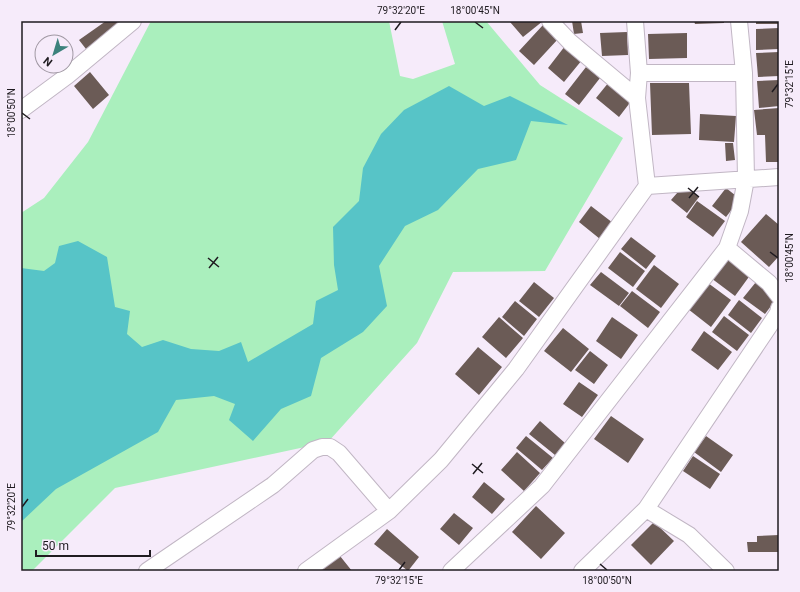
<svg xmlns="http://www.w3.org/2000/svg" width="800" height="592" font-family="Roboto,sans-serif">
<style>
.green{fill:#aaefbd}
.water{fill:#57c4c7}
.building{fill:#6b5b56}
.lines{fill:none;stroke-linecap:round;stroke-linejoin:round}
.minor-casing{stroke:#c1b6c4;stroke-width:18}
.minor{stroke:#fff;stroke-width:16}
.ticks{fill:none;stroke:#1f1b20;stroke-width:1.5}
.neatline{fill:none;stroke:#1f1b20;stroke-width:1.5}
.ticks-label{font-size:10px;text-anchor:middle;fill:#1f1b20}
</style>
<rect width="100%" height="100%" fill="#f6ebfa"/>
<path class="green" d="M 151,21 L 389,21 L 400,76 L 413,79 L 455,64 L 442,21 L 486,21 L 540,85 L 623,138 L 545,271 L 453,272 L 417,343 L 328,442 L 115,488 L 32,571 L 21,571 L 21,213 L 44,198 L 88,142 Z"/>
<path class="water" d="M 449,86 L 484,106 L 510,96 L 568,125 L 531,121 L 516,160 L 478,169 L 438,210 L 405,226 L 379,266 L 387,306 L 363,332 L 321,358 L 311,396 L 281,409 L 253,441 L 229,420 L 235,404 L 214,396 L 176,400 L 158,432 L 56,489 L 21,522 L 21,268 L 44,271 L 55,263 L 59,246 L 78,241 L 107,257 L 115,307 L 130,311 L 127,334 L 142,347 L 163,340 L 191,349 L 219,351 L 241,342 L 248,362 L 313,324 L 316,301 L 338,290 L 334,265 L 333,227 L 359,201 L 363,168 L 381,134 L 404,110 Z"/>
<path class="building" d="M 106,21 L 116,21 L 120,26 L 86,49 L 79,40 Z
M 512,21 L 543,21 L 523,37 L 510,22 Z
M 572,21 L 581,21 L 583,33 L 574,34 Z
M 694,21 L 724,21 L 724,23 L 695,24 Z
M 756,21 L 779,21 L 779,24 L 756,24 Z
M 543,25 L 558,39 L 534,65 L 519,51 Z
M 779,28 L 779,49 L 756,50 L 756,29 Z
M 627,32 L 628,55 L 602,56 L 600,33 Z
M 687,33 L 687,58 L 649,59 L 648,34 Z
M 565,46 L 582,60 L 564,82 L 548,68 Z
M 779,52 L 779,76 L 758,77 L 756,53 Z
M 586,67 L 600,78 L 579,105 L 565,94 Z
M 90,72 L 109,95 L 93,109 L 74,86 Z
M 779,80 L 779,106 L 759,108 L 757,81 Z
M 609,82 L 632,100 L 619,117 L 596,98 Z
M 650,83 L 689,83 L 691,134 L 652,135 Z
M 779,108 L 779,134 L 771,134 L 779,134 L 779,162 L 766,162 L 765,135 L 757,135 L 754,110 Z
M 700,114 L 736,116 L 734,142 L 699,140 Z
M 725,143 L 733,143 L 735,160 L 726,161 Z
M 684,185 L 699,197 L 687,213 L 671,200 Z
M 726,188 L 740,199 L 726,217 L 712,206 Z
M 697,201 L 725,221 L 713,237 L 686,217 Z
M 591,206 L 613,223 L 600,239 L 579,222 Z
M 766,214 L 779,225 L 779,256 L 769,267 L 741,242 Z
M 631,237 L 656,256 L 646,269 L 621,249 Z
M 620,252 L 645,271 L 633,287 L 608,268 Z
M 728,256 L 751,274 L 735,296 L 711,278 Z
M 654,265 L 679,284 L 661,308 L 636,289 Z
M 601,272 L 629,293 L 619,306 L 590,285 Z
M 534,282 L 554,298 L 539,317 L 519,301 Z
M 756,282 L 777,298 L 765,314 L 743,298 Z
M 708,283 L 731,300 L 711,327 L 688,309 Z
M 632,291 L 660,312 L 648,328 L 620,306 Z
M 739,300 L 762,318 L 751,333 L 728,315 Z
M 515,301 L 537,319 L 524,336 L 502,317 Z
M 724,316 L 749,335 L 737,351 L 712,332 Z
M 499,317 L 523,338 L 506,358 L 482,337 Z
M 612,317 L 638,335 L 621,359 L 596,341 Z
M 563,328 L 589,349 L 571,372 L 544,351 Z
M 704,331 L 732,352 L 718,370 L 691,350 Z
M 478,347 L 502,367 L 479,395 L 455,374 Z
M 590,351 L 608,365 L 594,384 L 575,370 Z
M 579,382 L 598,395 L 582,417 L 563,404 Z
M 611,416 L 644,439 L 628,463 L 594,439 Z
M 540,421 L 565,443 L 555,455 L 529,434 Z
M 526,436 L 553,458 L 542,470 L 516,448 Z
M 706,436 L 733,455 L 721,472 L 694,452 Z
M 517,452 L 540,473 L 524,491 L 501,470 Z
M 693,456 L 720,474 L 710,489 L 683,471 Z
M 484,482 L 505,499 L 492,514 L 472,497 Z
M 536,506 L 565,533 L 541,559 L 512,532 Z
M 454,513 L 473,528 L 459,545 L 440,529 Z
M 654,522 L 674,541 L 651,565 L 631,545 Z
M 387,529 L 419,557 L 408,571 L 374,544 Z
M 779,535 L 779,552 L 748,552 L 747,542 L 757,542 L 757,536 Z
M 340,556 L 352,571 L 320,571 Z"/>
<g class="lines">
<g class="minor-casing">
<path id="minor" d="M 550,21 L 570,42 L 637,98
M 635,21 L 639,73 L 637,98 L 647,186
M 639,73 L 744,73
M 21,110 L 67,76 L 133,21
M 727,248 L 769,283 L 779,296
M 646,509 L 689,535 L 726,571
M 147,571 L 273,485 L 313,450 L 322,447 L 330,447 L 339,453 L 389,511
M 306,571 L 389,511 L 441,460 L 516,369 L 647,186 L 779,177
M 451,571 L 542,486 L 727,248 L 740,211 L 746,179 L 744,73 L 739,21
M 582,571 L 646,509 L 778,313 L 779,308"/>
</g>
<use href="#minor" class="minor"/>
</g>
<path class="ticks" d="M 475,22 L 483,28M 395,30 L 401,22M 772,92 L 778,84M 22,113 L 30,119M 688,188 L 699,197M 689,198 L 698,187M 770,252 L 778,258M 208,258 L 219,267M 209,268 L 218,257M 472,464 L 483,473M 473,474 L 482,463M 22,507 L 28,499M 600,564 L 607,570M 399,570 L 405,562"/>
<rect width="800" height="592" fill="none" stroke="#f6ebfa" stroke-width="44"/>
<g transform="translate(54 54) rotate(218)"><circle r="19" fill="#f6ebfa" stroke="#a098a3"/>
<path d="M0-3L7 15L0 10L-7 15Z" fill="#3c827c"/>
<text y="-6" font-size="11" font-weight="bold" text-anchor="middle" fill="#1f1b20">N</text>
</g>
<path d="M36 550v6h114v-6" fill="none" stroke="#1f1b20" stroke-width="2"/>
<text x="42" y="550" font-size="12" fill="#1f1b20" stroke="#f6ebfa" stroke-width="3" paint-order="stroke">50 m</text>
<rect x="22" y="22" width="756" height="548" class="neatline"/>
<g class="ticks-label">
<text x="401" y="14">79°32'20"E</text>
<text x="475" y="14">18°00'45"N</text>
<text transform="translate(789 84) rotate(-90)" y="4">79°32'15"E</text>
<text transform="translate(11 113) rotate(-90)" y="4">18°00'50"N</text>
<text transform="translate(789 258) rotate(-90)" y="4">18°00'45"N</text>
<text transform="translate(11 507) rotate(-90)" y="4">79°32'20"E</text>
<text x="399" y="584">79°32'15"E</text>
<text x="607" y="584">18°00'50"N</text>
</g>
</svg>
